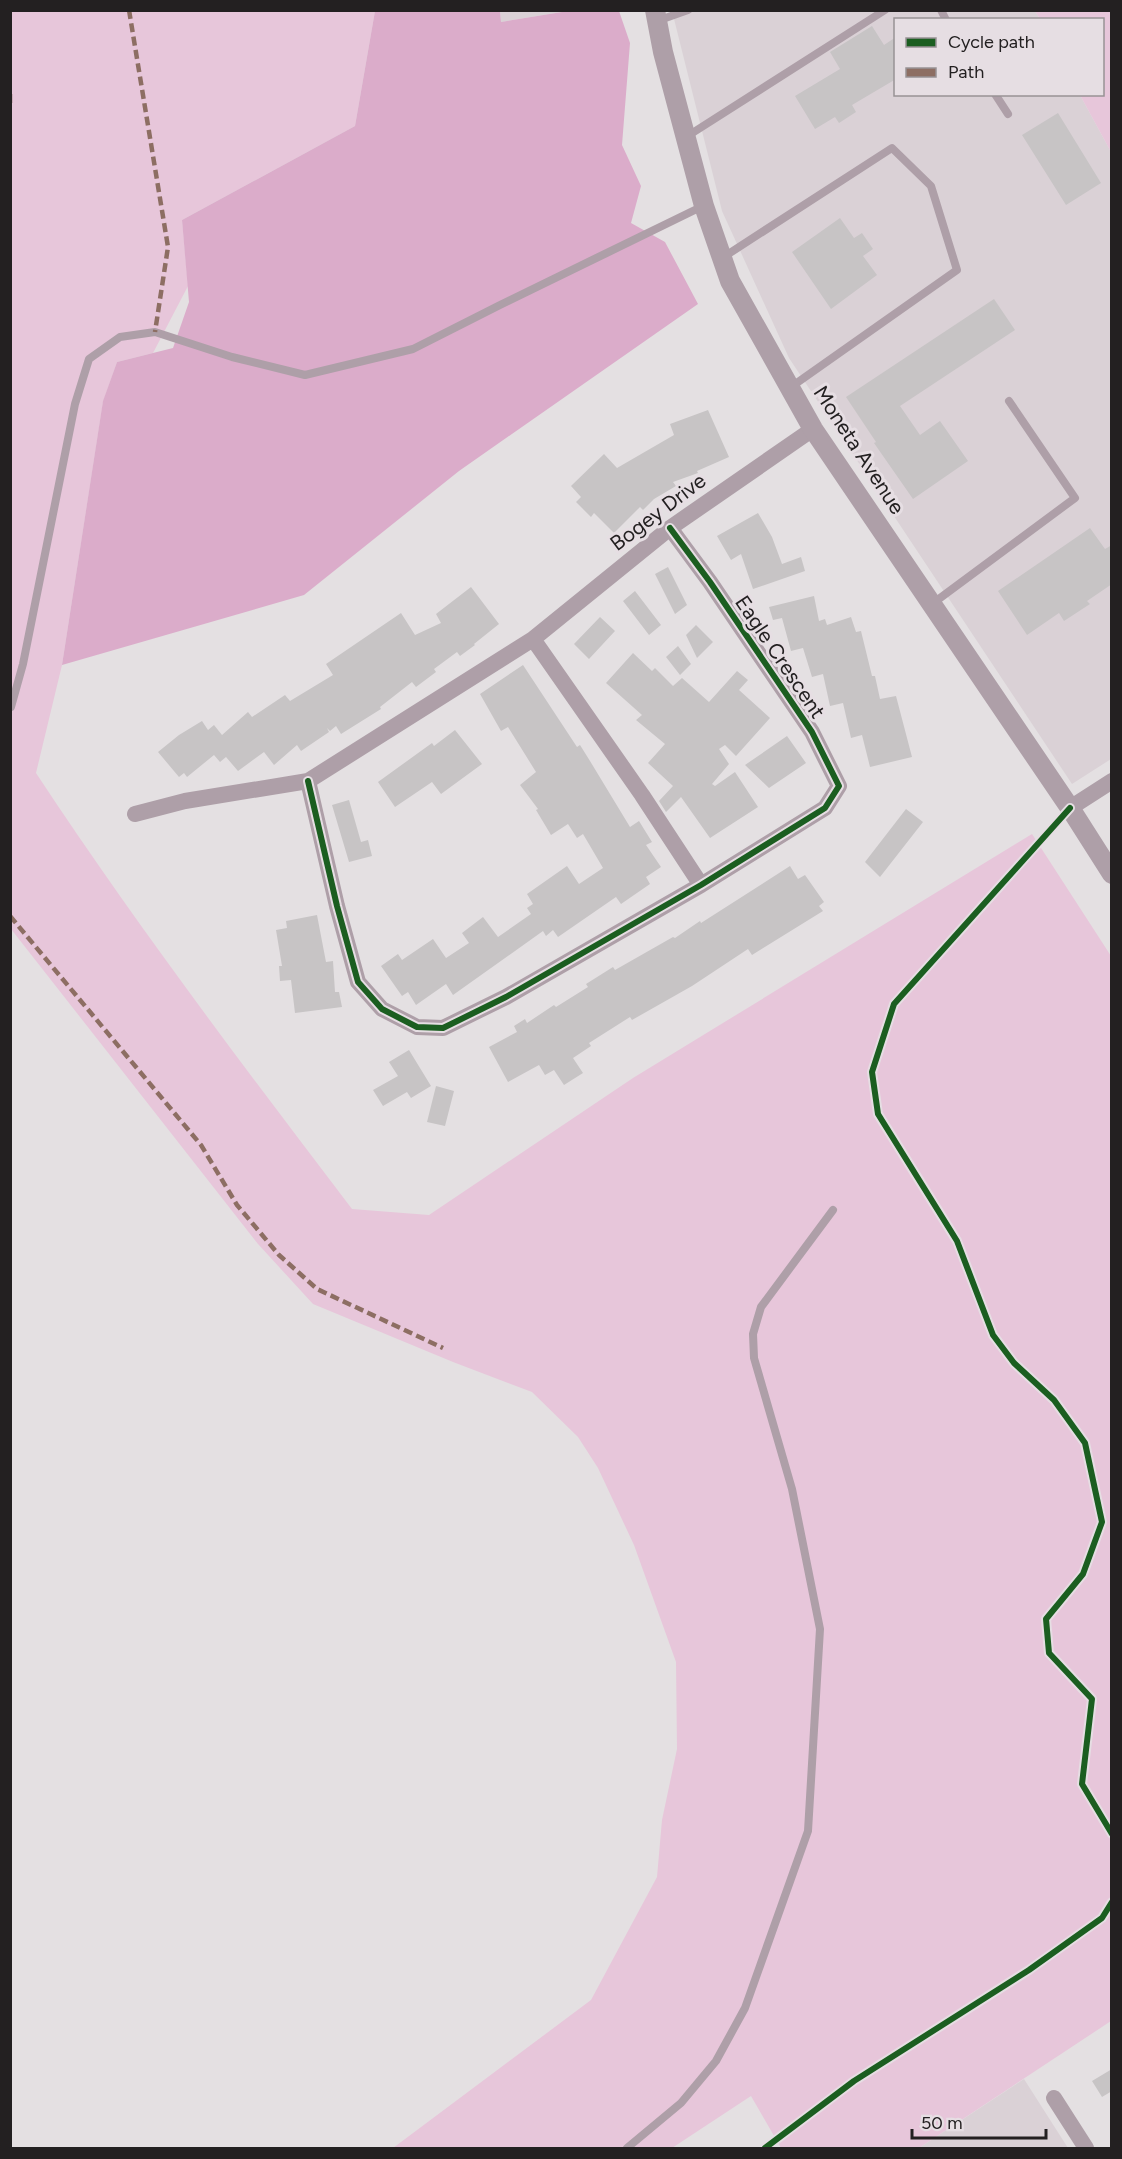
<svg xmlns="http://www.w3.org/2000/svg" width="1122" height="2159" font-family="Figtree,sans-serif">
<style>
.built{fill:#dad1d6}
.green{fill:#e7c6da}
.forest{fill:#dbacca}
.building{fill:#c7c4c5}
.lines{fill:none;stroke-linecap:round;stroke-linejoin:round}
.service{stroke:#ae9fa8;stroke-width:8}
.minor{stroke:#ae9fa8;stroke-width:16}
.tertiary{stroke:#ae9fa8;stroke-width:20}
.quiet{stroke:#8d6e63;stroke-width:4.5;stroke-dasharray:9 4.5;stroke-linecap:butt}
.cycleway-casing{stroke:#e6dee3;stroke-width:10}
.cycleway{stroke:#1b5e20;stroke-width:6}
.labels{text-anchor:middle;stroke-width:6;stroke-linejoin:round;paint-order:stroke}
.street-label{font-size:21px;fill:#232021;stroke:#e6dee3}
</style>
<rect width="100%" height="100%" fill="#e4e0e2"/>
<path class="built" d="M 500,10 L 568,11 L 501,22 Z
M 672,11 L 1035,11 L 1040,19 L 896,20 L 896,94 L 1080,95 L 1111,152 L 1111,759 L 1072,784 L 789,358 L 722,211 Z
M 1024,2079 L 1068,2148 L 919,2148 Z"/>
<path class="green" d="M 10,11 L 375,11 L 355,126 L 182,220 L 188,286 L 153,353 L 117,362 L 103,402 L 62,665 L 36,773 C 135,923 243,1066 352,1209 L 429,1215 L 633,1078 L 1032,834 L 1111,956 L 1111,2021 L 919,2148 L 781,2148 L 751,2096 L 672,2148 L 393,2148 L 591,2000 L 657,1877 L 662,1820 L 677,1749 L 676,1662 L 634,1545 L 598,1468 L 578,1437 L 532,1392 L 453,1362 L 313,1304 L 258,1244 L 11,929 Z
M 1035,11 L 1111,11 L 1111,152 L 1080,95 L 1102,94 L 1102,20 L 1040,19 Z"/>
<path class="forest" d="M 375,11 L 500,11 L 501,22 L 568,11 L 619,11 L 630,43 L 622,145 L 641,186 L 631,223 L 665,242 L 698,304 L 459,471 L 304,595 L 62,665 L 103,401 L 117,362 L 173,348 L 189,302 L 182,220 L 355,126 Z"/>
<path class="building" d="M 872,26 L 884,45 L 896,37 L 896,79 L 852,105 L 856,112 L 839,123 L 835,117 L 815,129 L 795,96 L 840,69 L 830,52 Z
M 1058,113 L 1101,183 L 1066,205 L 1022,135 Z
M 840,218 L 854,238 L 862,233 L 873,249 L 863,256 L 877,275 L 831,309 L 792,252 Z
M 994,299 L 1015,330 L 900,406 L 920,435 L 940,421 L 968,461 L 913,499 L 874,443 L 876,442 L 846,397 Z
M 708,410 L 729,457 L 697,471 L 698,473 L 673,482 L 676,486 L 654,499 L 643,510 L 640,507 L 614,533 L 594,513 L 591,517 L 576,502 L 581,497 L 571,486 L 604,454 L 617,468 L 674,435 L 670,424 Z
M 758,513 L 772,537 L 782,564 L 801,557 L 805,571 L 753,589 L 741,554 L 731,560 L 717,536 Z
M 1090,528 L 1105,549 L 1112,545 L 1112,584 L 1087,601 L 1090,604 L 1064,621 L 1059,613 L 1027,635 L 998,591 Z
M 668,567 L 687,605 L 675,614 L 655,574 Z
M 471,587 L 499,624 L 474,644 L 475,645 L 460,656 L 457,652 L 434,669 L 436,672 L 416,687 L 412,682 L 380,707 L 381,709 L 341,734 L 336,726 L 330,731 L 327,728 L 329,732 L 301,751 L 297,745 L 274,765 L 264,752 L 238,771 L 226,757 L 220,762 L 214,755 L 187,777 L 184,773 L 179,777 L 158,752 L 179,735 L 202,721 L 208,730 L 214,725 L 222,735 L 248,712 L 252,717 L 285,695 L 290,701 L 333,675 L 326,664 L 401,613 L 415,635 L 441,623 L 436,614 Z
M 635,591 L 661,625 L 649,635 L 623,601 Z
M 814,596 L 819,621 L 825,619 L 827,625 L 851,617 L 856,632 L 861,631 L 872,676 L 875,676 L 880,699 L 896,696 L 912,757 L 870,767 L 862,735 L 851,738 L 843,703 L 830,706 L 823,674 L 812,677 L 803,648 L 791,651 L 782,618 L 773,620 L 769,607 Z
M 600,617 L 615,631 L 589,659 L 574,644 Z
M 696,625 L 713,642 L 697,658 L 686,635 Z
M 678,646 L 691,664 L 680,675 L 666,657 Z
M 633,653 L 652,671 L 655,668 L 673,686 L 682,678 L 709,702 L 737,671 L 748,680 L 739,690 L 770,718 L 736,756 L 725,745 L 719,749 L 729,764 L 712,784 L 715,786 L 735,772 L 758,807 L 710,838 L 681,797 L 666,812 L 659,801 L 673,786 L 648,763 L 665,744 L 636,720 L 642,715 L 606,683 Z
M 523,665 L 577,747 L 580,745 L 590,761 L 630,827 L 639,821 L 652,842 L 646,845 L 661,867 L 646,877 L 650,884 L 621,904 L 616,897 L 558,937 L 553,930 L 546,936 L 543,931 L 453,995 L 446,984 L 416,1005 L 408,992 L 402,996 L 381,966 L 398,954 L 402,960 L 433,939 L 446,958 L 469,943 L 462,933 L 483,917 L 498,937 L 531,914 L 527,908 L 533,904 L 527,894 L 567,866 L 579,884 L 603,868 L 583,834 L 577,838 L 568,824 L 551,835 L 536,810 L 538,809 L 520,785 L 536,772 L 508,727 L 501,731 L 480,694 Z
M 455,730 L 482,764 L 441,794 L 432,782 L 395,807 L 378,782 L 432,743 L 434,746 Z
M 787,736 L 806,763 L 769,788 L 745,765 Z
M 349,800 L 361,842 L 368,840 L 372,856 L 349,862 L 332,805 Z
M 906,809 L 923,822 L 880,877 L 865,862 Z
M 790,866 L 798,879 L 805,875 L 824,902 L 819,906 L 823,911 L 752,955 L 748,949 L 692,986 L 632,1020 L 630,1017 L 589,1043 L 591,1046 L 573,1058 L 583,1073 L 564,1085 L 554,1070 L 545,1075 L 539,1065 L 508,1082 L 489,1047 L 517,1032 L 514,1026 L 525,1019 L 527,1023 L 554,1005 L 556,1007 L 588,987 L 586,984 L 613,967 L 615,970 L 673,937 L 675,938 L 700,921 L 701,923 Z
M 317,915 L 326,962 L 333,961 L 335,992 L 339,992 L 342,1007 L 295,1013 L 291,980 L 280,981 L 279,966 L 282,966 L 276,930 L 287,928 L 286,921 Z
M 409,1050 L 431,1086 L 411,1098 L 407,1092 L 383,1106 L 373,1090 L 398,1076 L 389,1062 Z
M 436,1086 L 454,1091 L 445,1126 L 427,1122 Z
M 1112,2069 L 1112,2091 L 1102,2097 L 1092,2081 Z"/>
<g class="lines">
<path class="service" d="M 941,10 L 946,20
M 657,21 L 688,10
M 995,94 L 1008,114
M 686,137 L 885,10
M 722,258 L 892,148 L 931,186 L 957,270 L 791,387
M 932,604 L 1075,498 L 1009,401
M 11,707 L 23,664 L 75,404 L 89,359 L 120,337 L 155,332 L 232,357 L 305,375 L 413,349 L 500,305 L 703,206
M 627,2148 L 681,2103 L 716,2061 L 745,2008 L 808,1831 L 820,1629 L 792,1489 L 754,1358 L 753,1334 L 761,1307 L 833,1210"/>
<path class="minor" d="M 533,639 L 642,795 L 701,885
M 308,781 L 337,906 L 358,982 L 382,1009 L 417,1027 L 443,1028 L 506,997 L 701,885 L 825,808 L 839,786 L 812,732 L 710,582 L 670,528
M 1070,808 L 1112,781
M 135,814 L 185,801 L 308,781 L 533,639 L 670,528 L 813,429
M 1054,2098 L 1086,2148"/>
<path class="tertiary" d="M 655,10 L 663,52 L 704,206 L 730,281 L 813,429 L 1070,808 L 1112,874"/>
<path class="quiet" d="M 129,10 L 168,247 L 155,332
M 10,94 L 10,105
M 10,916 L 201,1145 L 237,1205 L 279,1255 L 317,1289 L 443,1348"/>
<g class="cycleway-casing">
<path id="cycleway" d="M 308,781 L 337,906 L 358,982 L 382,1009 L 417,1027 L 443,1028 L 506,997 L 701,885 L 825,808 L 839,786 L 812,732 L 710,582 L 670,528
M 1070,808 L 894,1004 L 872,1072 L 878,1114 L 957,1241 L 993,1335 L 1014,1363 L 1054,1400 L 1085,1443 L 1102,1522 L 1083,1574 L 1046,1619 L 1049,1653 L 1092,1699 L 1082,1784 L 1112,1834
M 765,2148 L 854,2081 L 1029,1970 L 1102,1918 L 1112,1902"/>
</g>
<use href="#cycleway" class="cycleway"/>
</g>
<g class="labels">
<g class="street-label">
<text transform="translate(859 450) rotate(57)" y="7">Moneta Avenue</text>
<text transform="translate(658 512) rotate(-37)" y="7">Bogey Drive</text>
<text transform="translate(780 657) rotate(56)" y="7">Eagle Crescent</text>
</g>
</g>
<rect width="1122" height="2159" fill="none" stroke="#232021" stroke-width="24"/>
<rect x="894" y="18" width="210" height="78" fill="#e6dee3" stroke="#989295" stroke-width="1.5"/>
<rect x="906" y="38" width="30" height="9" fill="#1b5e20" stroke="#989295" stroke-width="1.5"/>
<text x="948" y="48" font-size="18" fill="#232021">Cycle path</text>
<rect x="906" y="68" width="30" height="9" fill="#8d6e63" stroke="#989295" stroke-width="1.5"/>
<text x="948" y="78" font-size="18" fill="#232021">Path</text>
<path d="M912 2129v9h134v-9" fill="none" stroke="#232021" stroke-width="3"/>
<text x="921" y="2129" font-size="18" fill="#232021" stroke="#e6dee3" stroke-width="4.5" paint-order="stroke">50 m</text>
</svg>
